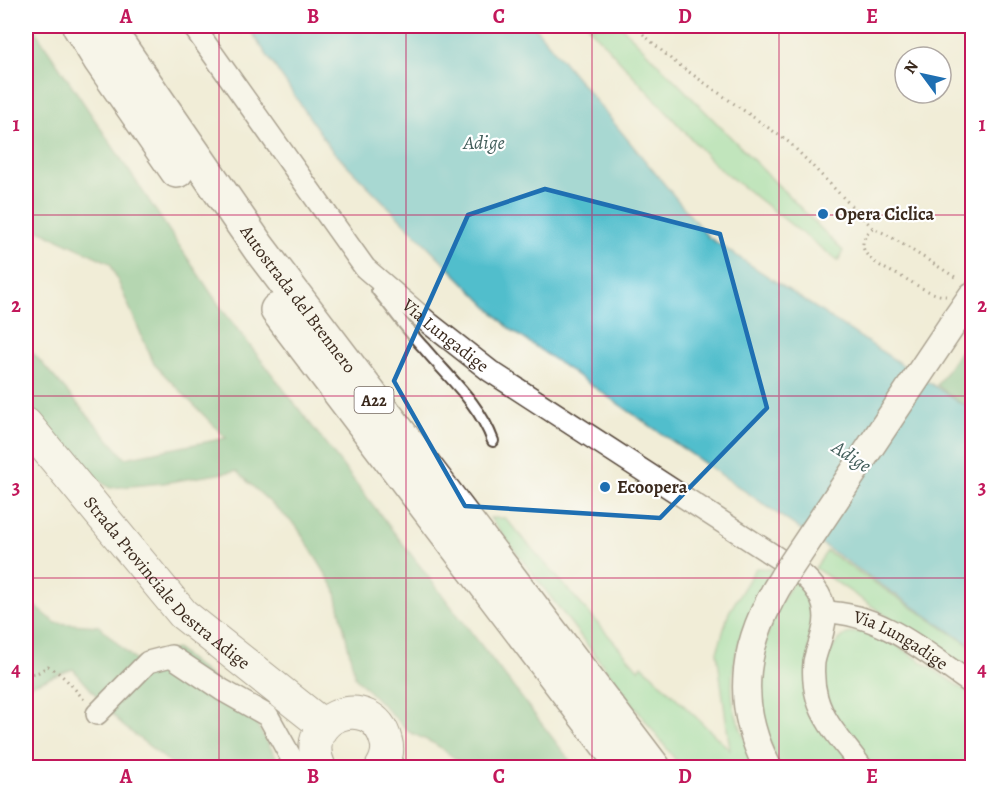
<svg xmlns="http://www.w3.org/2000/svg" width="998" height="793" font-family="Alegreya,serif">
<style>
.green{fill:#88db9c;stroke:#62825d;stroke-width:1.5}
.forest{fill:#6ebb84;stroke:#547251;stroke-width:1.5}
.water{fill:#51becc;stroke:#467475;stroke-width:1.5}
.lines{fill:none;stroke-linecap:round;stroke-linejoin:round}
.service-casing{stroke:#56473a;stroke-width:14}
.minor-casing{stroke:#56473a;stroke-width:24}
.tertiary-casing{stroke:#56473a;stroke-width:30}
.secondary-casing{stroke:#56473a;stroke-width:34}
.motorway-casing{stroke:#56473a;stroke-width:36}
.path{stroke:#56473a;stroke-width:3;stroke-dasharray:1.5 4.5;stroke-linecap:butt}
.service{stroke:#fff;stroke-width:10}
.minor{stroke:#fff;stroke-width:21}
.tertiary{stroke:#fff;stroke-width:27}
.secondary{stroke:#fff;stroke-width:32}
.motorway{stroke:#fff;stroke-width:33}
.tertiary-bridge-casing{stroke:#56473a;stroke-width:30;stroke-linecap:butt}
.tertiary-bridge{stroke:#fff;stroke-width:27}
.marked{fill:none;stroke:#1f6fb2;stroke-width:4.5;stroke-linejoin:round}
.grid{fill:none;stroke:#c2185b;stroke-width:1.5;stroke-opacity:0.55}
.poi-dot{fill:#1f6fb2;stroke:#fff;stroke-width:2}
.labels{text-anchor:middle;stroke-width:4.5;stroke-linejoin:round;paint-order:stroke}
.shield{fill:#fff;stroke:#766a62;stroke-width:1.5}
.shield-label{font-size:16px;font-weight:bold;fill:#3b2a1e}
.poi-label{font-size:18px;font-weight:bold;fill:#3b2a1e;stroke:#fff;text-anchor:start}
.street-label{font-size:18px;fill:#3b2a1e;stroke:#fff}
.water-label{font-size:20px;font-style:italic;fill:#435e5b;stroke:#fff}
.neatline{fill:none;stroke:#c2185b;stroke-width:2}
.grid-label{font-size:20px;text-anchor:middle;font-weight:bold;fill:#c2185b}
</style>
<rect width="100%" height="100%" fill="#fff"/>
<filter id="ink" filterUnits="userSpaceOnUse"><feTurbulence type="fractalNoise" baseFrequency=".0167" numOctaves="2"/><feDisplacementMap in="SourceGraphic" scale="12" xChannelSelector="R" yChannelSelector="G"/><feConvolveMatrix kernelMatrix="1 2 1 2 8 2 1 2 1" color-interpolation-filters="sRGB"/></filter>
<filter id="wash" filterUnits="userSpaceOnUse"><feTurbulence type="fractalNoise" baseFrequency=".008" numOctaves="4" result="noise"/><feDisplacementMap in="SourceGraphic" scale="24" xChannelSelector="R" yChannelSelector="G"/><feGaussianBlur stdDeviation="1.35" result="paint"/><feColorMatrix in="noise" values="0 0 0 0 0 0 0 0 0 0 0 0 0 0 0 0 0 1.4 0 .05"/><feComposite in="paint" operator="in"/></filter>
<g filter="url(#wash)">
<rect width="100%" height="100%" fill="#f1edd7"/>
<path class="green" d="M 588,26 L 621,26 L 843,251 L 838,261 L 716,166 Z
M 490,518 L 505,518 L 639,670 L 642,665 L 730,750 L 717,652 L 729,612 L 756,568 L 773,569 C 750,612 721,664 736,715 C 742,733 749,750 756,767 L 681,767 Z
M 827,551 L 972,647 L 972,673 L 815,568 Z
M 796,578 C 813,602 813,621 809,649 L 853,767 L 782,768 L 776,760 L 759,713 L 759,668 L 773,614 Z
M 869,631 L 880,634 L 972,695 L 972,767 L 873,767 C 851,738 805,691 830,652 C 843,632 846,633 869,631 Z"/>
<path class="forest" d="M 26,26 L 32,26 L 221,308 L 575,767 L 467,767 L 435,744 L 409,732 L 355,677 L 335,589 L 297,527 L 236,471 L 163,483 L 110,488 L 64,457 L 26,405 L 26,345 L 125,458 L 226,438 L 154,364 L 110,263 L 26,224 Z
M 970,336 L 972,338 L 972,407 L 960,403 L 937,385 Z
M 26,599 L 56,623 L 99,626 L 136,661 L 176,649 L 244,703 L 282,767 L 176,767 L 122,725 L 73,669 L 26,687 Z"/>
<path class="water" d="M 247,26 L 534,26 L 708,237 L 960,403 L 972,407 L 972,646 L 833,552 L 510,329 L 331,149 Z"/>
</g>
<g filter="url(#ink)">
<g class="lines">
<g class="service-casing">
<path id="service" d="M 377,290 C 393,309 407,330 424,348 C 449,378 479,403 493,441"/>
</g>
<g class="minor-casing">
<g id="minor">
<path id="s1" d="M 193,26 L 365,268 L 430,324 L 490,371 L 779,559"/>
<path d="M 799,572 C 818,587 830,606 823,631 C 821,641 816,651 814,662 C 813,673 814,687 817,698 C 824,724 847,746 862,768"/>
<path id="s2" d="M 825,612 C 882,613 927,654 972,684"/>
<path d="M 97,714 L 148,662 L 171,656 L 222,690 L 268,716 L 297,768"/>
</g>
</g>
<g class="tertiary-casing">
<path id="tertiary" d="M 956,319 L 972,296
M 768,768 C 732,700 744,639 784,576"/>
</g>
<g class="secondary-casing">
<g id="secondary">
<path id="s3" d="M 26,424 L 183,614 L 323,725"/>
<path d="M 320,768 C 296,715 373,689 386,741 C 389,751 386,760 381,768"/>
</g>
</g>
<g class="motorway-casing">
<g id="motorway">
<path d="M 79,26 L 100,60 L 177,171"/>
<path id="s4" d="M 106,26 L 259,248 L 654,768"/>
<path d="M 277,310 L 625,768"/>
</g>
</g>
<path class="path" d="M 634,26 L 672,60 L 790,143 L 873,228 L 886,234 L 955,277
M 873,228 C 843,253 888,270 906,279 C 918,286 932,295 946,296
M 26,675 L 39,672 L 48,666 C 63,674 74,688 85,701"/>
<use href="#service" class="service"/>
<use href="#minor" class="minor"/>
<use href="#tertiary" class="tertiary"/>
<use href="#secondary" class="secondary"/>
<use href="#motorway" class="motorway"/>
<g class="tertiary-bridge-casing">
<path id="tertiary-bridge" d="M 784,576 L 956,319"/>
</g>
<use href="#tertiary-bridge" class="tertiary-bridge"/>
</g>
</g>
<path d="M0 0H998V793H0ZM 545,189 L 720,234 L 767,408 L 660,518 L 465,506 L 394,381 L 468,215 Z" fill="#f1edd7" fill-opacity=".55" fill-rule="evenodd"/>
<path class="marked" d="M 545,189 L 720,234 L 767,408 L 660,518 L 465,506 L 394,381 L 468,215 Z"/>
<path class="grid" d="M 219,26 L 219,768M 406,26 L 406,768M 592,26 L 592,768M 779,26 L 779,768M 26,215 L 972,215M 26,396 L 972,396M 26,578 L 972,578"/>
<g class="poi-dot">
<circle cx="823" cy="214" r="6"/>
<circle cx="605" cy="487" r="6"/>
</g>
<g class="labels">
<rect class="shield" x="354.5" y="387" width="39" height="26" rx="4.5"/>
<g class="shield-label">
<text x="374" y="406">A22</text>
</g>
<g class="poi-label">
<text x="835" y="220">Opera Ciclica</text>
<text x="617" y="493">Ecoopera</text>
</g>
<g class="street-label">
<text dy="6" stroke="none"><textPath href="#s4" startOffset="334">Autostrada del Brennero</textPath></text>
<text dy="6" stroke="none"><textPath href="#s1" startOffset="402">Via Lungadige</textPath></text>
<text dy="6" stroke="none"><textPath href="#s3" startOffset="213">Strada Provinciale Destra Adige</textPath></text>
<text dy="6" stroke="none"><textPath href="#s2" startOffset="82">Via Lungadige</textPath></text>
</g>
<g class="water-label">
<text x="484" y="149">Adige</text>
<text transform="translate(852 456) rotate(33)" y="7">Adige</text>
</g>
</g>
<rect width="998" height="793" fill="none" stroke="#fff" stroke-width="66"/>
<g transform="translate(923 75) rotate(303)"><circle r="28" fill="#ffffff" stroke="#b1aaa5" stroke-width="1.5"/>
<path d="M0-4.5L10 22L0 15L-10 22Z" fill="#1f6fb2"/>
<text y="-9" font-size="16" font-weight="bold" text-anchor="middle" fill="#3b2a1e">N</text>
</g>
<rect x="33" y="33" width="932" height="727" class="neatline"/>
<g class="grid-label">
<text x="126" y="23">A</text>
<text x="313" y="23">B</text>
<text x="499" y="23">C</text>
<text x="685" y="23">D</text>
<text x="872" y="23">E</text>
<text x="16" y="131">1</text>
<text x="982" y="131">1</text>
<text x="16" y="312">2</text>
<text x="982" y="312">2</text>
<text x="16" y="494">3</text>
<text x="982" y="494">3</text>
<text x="16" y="676">4</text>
<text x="982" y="676">4</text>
<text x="126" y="783">A</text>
<text x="313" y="783">B</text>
<text x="499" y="783">C</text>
<text x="685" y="783">D</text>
<text x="872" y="783">E</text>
</g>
</svg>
